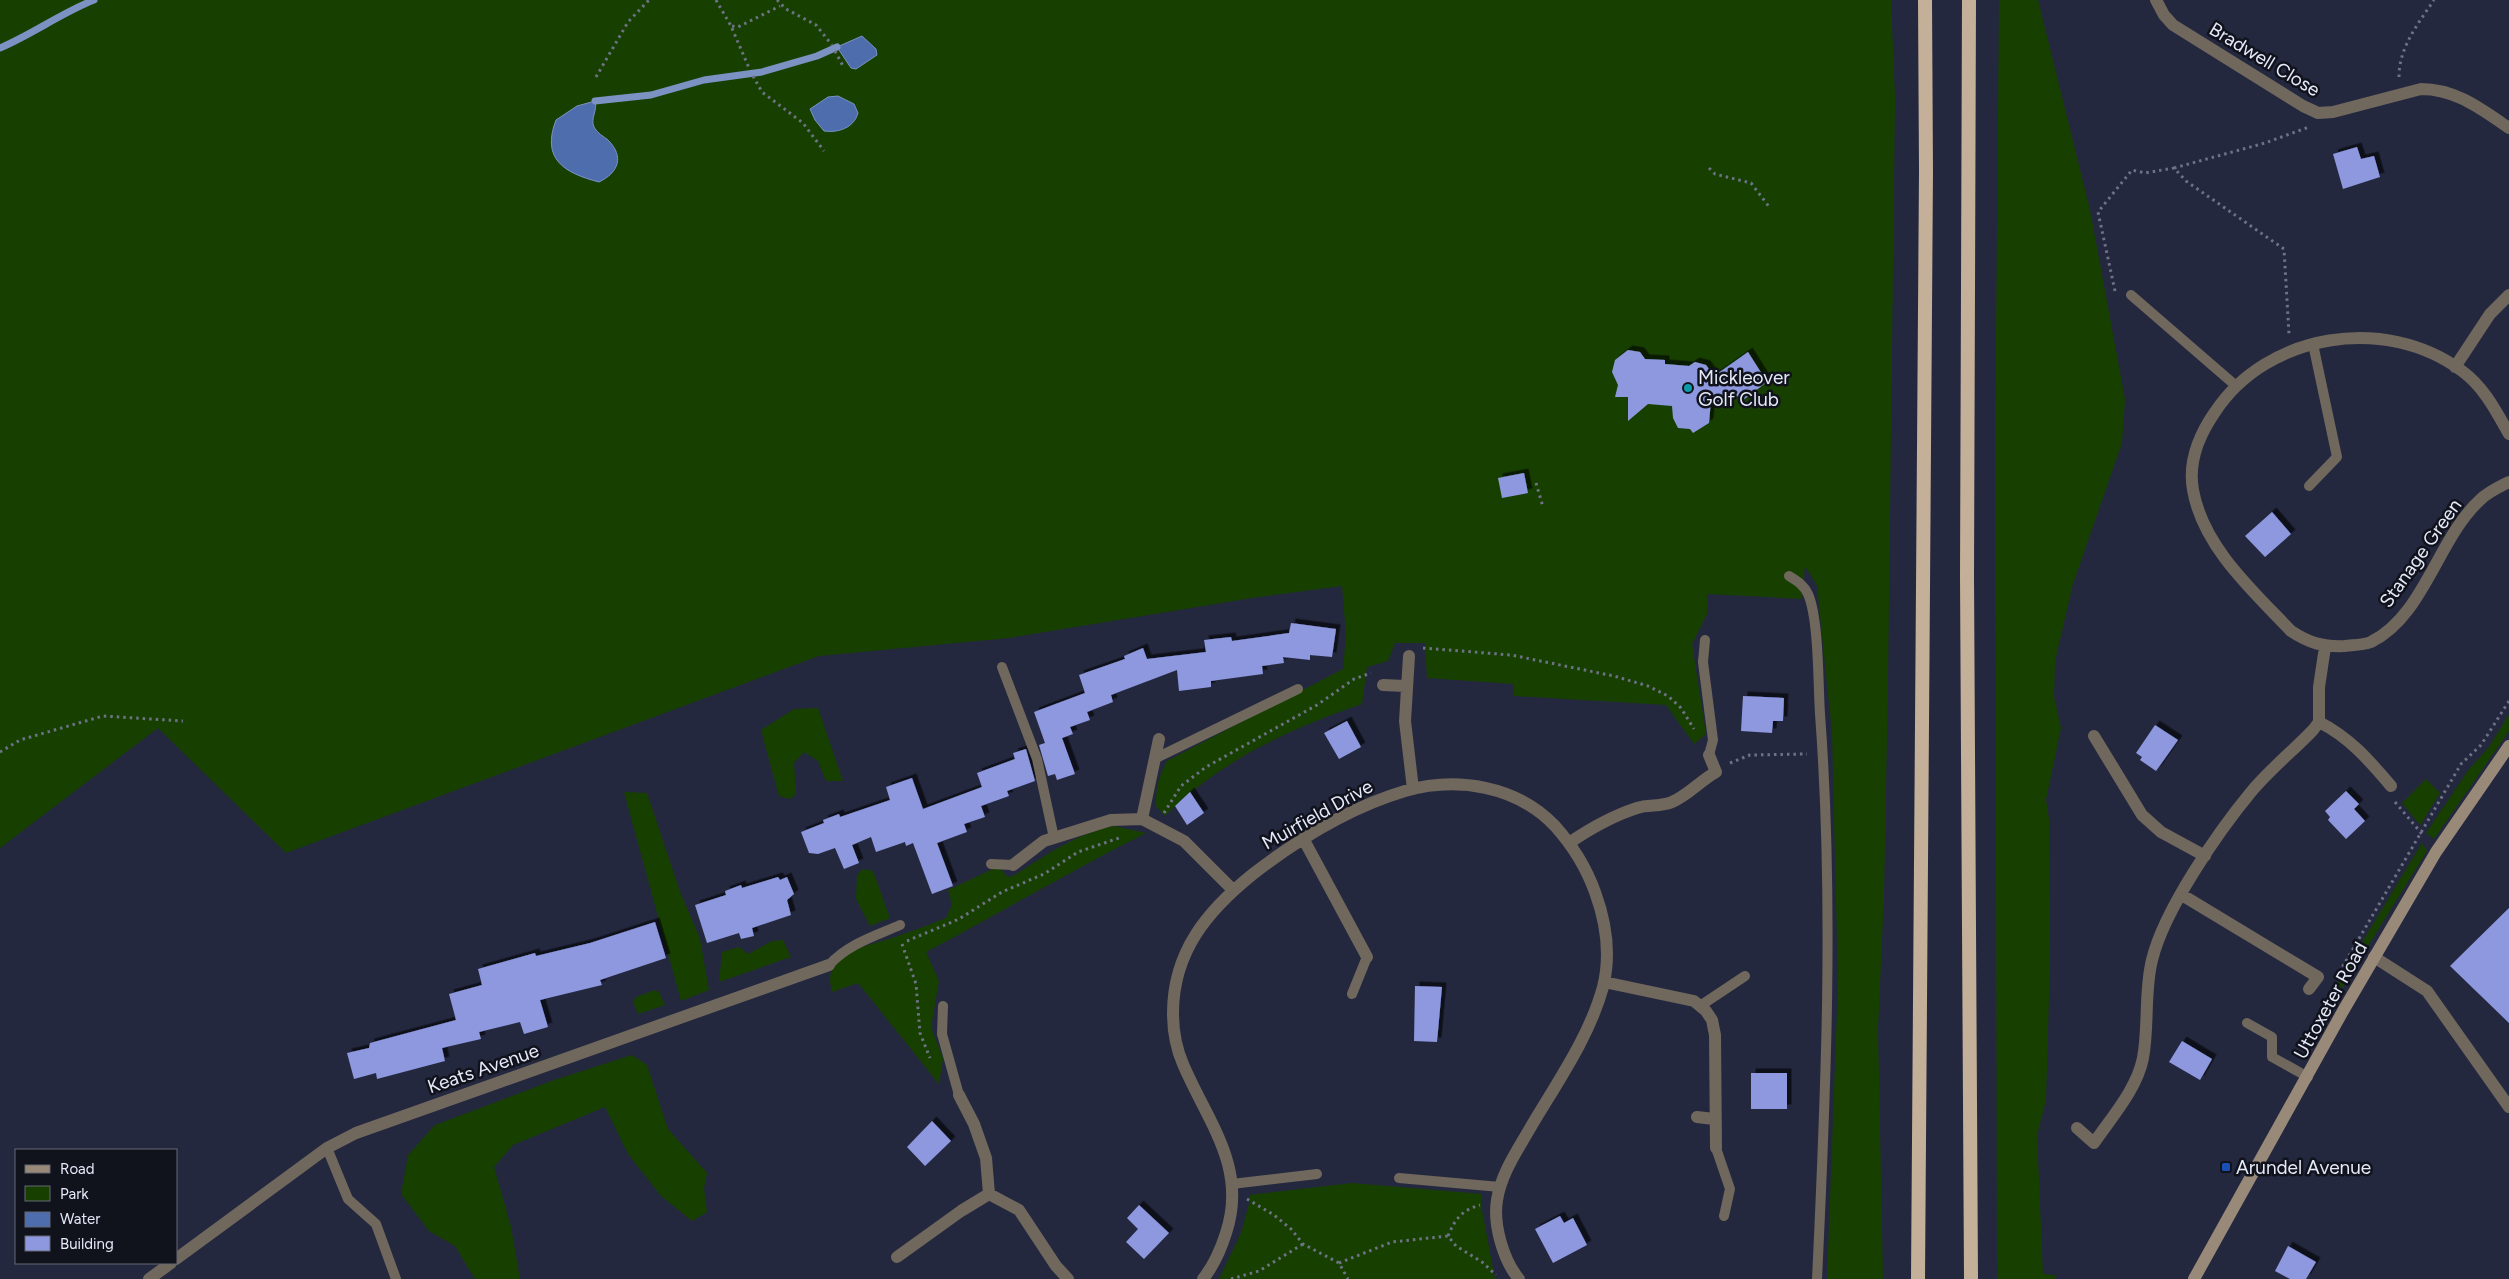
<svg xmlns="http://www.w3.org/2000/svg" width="2509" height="1279" font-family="Figtree,sans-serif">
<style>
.green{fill:#174000}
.water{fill:#4d6dac;stroke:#7b92c3}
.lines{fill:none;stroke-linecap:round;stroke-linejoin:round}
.stream{stroke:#7b92c3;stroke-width:7}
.building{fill:#8d98df;filter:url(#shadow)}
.path{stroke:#6e7286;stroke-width:3;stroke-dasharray:2.5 4;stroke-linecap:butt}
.service{stroke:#70675d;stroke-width:10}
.minor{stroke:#70675d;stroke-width:12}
.secondary{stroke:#988979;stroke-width:12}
.trunk{stroke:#c4af98;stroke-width:14}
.culture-dot{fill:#0f9aa8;stroke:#10121c;stroke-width:2}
.transit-dot{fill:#1a4fb4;stroke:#10121c;stroke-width:2}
.labels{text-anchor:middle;stroke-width:5;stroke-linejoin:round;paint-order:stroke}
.street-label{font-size:19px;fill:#e5e9f8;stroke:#10121c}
.poi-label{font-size:19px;fill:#e5e9f8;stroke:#10121c;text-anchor:start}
</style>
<defs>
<filter id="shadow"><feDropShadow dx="4.5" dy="-4.5" stdDeviation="0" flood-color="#0009"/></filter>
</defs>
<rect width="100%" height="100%" fill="#24283f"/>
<path class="green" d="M 0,0 L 1891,0 L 1895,97 L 1888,682 L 1884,894 L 1878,1029 L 1883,1279 L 1827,1279 L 1838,984 L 1832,733 L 1817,586 L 1805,566 L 1802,599 L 1707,594 L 1707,614 L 1692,644 L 1706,734 L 1694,744 L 1666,705 L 1514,696 L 1513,684 L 1427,678 L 1425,643 L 1395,643 L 1388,661 L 1367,667 L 1362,704 C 1291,728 1218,762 1165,816 L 1156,806 C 1156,786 1158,779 1167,761 L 1343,669 L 1346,635 L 1342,586 L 1258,597 L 1009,638 L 819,656 L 286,853 L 158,728 L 0,848 Z
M 1999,0 L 2038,0 L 2090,210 L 2125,399 L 2122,443 L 2073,584 L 2055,661 L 2054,697 L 2061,728 L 2046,800 L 2049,819 L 2050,962 L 2046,1100 L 2037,1136 L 2043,1274 L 2055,1275 L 2055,1279 L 1997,1279 L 1995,447 Z
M 818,708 L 843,781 L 826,781 L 818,761 L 804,752 L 794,763 L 796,794 L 790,799 L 779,796 L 761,730 L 794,709 Z
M 2509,714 L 2509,731 L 2434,839 L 2426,833 L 2469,769 L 2489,747 Z
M 2426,779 L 2440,793 L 2420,825 L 2402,803 Z
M 624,792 L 647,793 L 679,889 L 700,939 L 709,990 L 681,1001 Z
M 1114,826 L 1146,833 C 1072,870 1000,913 926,952 L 939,981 L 931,1027 L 943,1058 L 939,1084 L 858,983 L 832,992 C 820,950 867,947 895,937 C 912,931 929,925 946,918 L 952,905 L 948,890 L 995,868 L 1001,869 L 1007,877 L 1013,876 C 1045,856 1077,833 1114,826 Z
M 2422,843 L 2427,851 L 2337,996 L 2338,982 Z
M 863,869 L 873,871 L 890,918 L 870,926 L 856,899 L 857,875 Z
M 783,940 L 791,957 L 719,982 L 722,952 L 739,947 L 748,954 L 772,941 Z
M 655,990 L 659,992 L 665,1005 L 638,1014 L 633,1002 L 636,997 Z
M 632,1055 L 647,1065 L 668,1129 L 707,1173 L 704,1188 L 707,1212 L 692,1221 L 661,1196 L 628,1154 L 605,1107 L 513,1145 L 494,1167 L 511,1227 L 520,1279 L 475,1279 L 455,1246 L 429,1231 L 401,1194 L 408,1155 L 435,1125 L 554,1080 Z
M 1352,1183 L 1482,1194 L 1481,1205 L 1495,1279 L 1219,1279 L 1241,1233 L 1250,1200 L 1249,1195 Z"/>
<path class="water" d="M 862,36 L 876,49 L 877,55 L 856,69 L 851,68 L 837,47 Z
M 838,96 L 854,104 L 858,113 C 854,128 838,133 824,131 L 815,120 L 810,109 L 828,97 Z
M 595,101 C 598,110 590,118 594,127 C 597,133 603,136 608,140 C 625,157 618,173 599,182 C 564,173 541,159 556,120 L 577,106 Z"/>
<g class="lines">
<path class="stream" d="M 0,48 C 33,34 61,13 94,0
M 595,101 L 651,95 L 704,80 L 762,72 L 817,56 L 837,47"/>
</g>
<path class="building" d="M 2357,147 L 2361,159 L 2374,156 L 2380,177 L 2343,189 L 2333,154 Z
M 1628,350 L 1640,352 L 1645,359 L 1665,360 L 1665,364 L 1689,366 L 1695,362 L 1706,365 L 1714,376 L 1748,352 L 1767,382 L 1742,401 L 1738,396 L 1726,403 L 1711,400 L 1709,423 L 1693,433 L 1690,429 L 1678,428 L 1673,418 L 1672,406 L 1648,404 L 1628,421 L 1628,397 L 1615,397 L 1618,385 L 1612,372 L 1615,360 Z
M 1524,473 L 1528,493 L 1502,498 L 1498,478 Z
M 2272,512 L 2291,534 L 2265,557 L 2245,536 Z
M 1291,623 L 1336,629 L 1332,657 L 1310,655 L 1310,660 L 1283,657 L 1284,663 L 1262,666 L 1263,674 L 1211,681 L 1211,687 L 1179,691 L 1177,670 L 1111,695 L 1113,702 L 1087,712 L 1090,720 L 1070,727 L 1073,734 L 1062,738 L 1075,774 L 1057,780 L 1055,774 L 1048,776 L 1039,745 L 1045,743 L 1034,712 L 1085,693 L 1079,675 L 1125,659 L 1124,656 L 1143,648 L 1147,659 L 1206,652 L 1204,640 L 1231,637 L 1232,641 L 1289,633 Z
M 1743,696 L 1784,698 L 1783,721 L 1773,721 L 1772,733 L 1741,731 Z
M 1347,721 L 1361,747 L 1339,759 L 1324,733 Z
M 2155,725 L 2178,740 L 2156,771 L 2140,760 L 2142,757 L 2136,753 Z
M 1026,749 L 1035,781 L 1007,791 L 1009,796 L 981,806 L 985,817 L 964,824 L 967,832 L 937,843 L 953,886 L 932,894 L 913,843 L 906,846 L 905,842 L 876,852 L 871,837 L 852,845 L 859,863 L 844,869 L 835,848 L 818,854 L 809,853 L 801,832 L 824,823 L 823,820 L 839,814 L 840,817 L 890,800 L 886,787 L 912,778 L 923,809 L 982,787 L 977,773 L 1015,759 L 1013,753 Z
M 2346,791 L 2359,804 L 2354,809 L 2365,821 L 2346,839 L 2328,820 L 2330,817 L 2325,811 Z
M 1190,792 L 1204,813 L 1187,825 L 1175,806 Z
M 778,877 L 780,880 L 787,877 L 794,894 L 787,900 L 791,915 L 752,928 L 754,936 L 741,939 L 739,933 L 707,943 L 695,905 L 726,895 L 725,891 L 741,885 L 742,888 Z
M 2509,908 L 2509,1023 L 2450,966 Z
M 655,922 L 666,958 L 600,980 L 602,985 L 540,1000 L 548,1027 L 524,1034 L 520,1022 L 479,1032 L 481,1039 L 442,1048 L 445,1061 L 377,1079 L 376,1073 L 354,1079 L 347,1053 L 369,1048 L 370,1043 L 456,1020 L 449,994 L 482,985 L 478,969 L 535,953 L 536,956 L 590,943 Z
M 1415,986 L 1442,987 L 1437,1042 L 1414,1041 Z
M 2182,1041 L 2212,1059 L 2200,1080 L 2169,1062 Z
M 1751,1073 L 1787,1073 L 1787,1109 L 1751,1109 Z
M 932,1121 L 951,1141 L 925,1166 L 907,1147 Z
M 1139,1205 L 1169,1233 L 1144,1259 L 1126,1242 L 1138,1229 L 1127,1218 Z
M 1560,1216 L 1564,1223 L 1573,1218 L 1587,1245 L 1553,1263 L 1535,1229 Z
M 2288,1246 L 2316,1262 L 2306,1279 L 2290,1279 L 2275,1271 Z"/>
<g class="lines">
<path class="path" d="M 716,0 L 731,26 L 749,68
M 777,0 L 786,9 L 816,25 L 832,45
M 732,26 L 738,27 L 780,6
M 835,51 L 843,66
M 753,76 L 762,92 L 803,123 L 824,151
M 596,77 L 628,22 L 649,0
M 2399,77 C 2399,47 2418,24 2434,0
M 1709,168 L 1715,174 L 1751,183 L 1770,208
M 2174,168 L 2265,143 L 2309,127
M 2115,291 L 2098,212 L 2132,170 L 2145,173 L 2174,168 L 2186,181 L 2284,249 L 2289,334
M 1536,483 L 1543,507
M 1423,648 L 1511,655 L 1614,676 L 1648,686 L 1668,696 L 1681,708 L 1694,729
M 0,752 L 20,740 L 103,716 L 183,721
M 1730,763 L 1750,755 L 1807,754
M 2395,802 L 2422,834
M 1164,813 L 1181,786 L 1206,767 L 1317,705 L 1354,679 L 1371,673
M 907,941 L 959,919 L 1002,892 L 1044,874 L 1078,852 L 1119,838
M 902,944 L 916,984 L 920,1033 L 930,1058
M 2336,978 L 2461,764 L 2481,745 L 2509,701
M 1247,1199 L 1274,1215 L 1291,1229 L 1303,1244 L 1339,1263 L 1348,1279
M 1448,1236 C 1455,1219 1462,1210 1480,1205
M 1339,1263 L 1392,1242 L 1448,1236 L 1456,1246 L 1482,1262 L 1496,1275
M 1231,1279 L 1259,1271 L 1303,1244"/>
<path class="service" d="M 2131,295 L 2235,385
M 2309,486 L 2337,457 L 2313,344
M 1789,576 C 1797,581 1804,585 1808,594 C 1819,619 1818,684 1820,714 C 1834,902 1826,1091 1817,1279
M 1705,640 L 1703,662 L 1713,740 L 1709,755
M 1002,667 L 1037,759 L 1054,838
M 1154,759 L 1298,689
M 991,864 L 1013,865
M 829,965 C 848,944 875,936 900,925
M 1352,994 L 1367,957
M 943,1006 L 942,1034 L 959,1095
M 1700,1006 L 1745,976
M 2247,1023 L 2272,1037 L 2272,1057 L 2308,1077
M 327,1148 L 348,1199 L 376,1224 L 396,1279
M 1716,1148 L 1730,1189 L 1724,1216
M 1399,1178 L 1500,1187
M 1232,1184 L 1317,1174"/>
<path class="minor" d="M 2156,0 L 2164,15 L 2173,25 L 2303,106 L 2318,113 L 2333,112 L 2421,89 C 2456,89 2481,109 2509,128
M 2455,367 L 2490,314 L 2509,295
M 2509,434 C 2496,411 2484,387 2462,371 C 2386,314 2267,333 2215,412 C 2199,435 2188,462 2193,490 C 2203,547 2253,591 2291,631 C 2309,643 2323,647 2345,646 C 2353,645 2363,645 2371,642 C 2424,616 2438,538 2480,500 C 2488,492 2499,487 2509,482
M 1409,656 L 1405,721 L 1413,789
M 1383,685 L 1405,686
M 2319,722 C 2349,737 2369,760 2391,786
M 2094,736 L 2142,815 L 2161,832 L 2205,856
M 1142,819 L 1159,739
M 1304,840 L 1367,957
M 1569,843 C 1591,828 1612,816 1637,808 C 1648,804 1661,807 1672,802 C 1688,795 1700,781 1716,772 L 1709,755
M 1013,865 L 1044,841 L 1111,820 L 1142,819 L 1184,841 L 1233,890
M 2182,895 L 2318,977 L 2309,989
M 2374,957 L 2427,991 L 2509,1107
M 1604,982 L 1694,1001 L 1706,1011 L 1712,1020 L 1715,1035 L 1716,1148
M 959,1095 L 974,1124 L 986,1158 L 989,1194
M 1697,1117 L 1714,1119
M 2077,1128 L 2094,1143 C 2111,1118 2137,1089 2143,1058 C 2149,1026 2144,992 2152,960 C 2164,910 2218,832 2251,792 C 2270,769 2293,751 2313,730 L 2319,722 L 2319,687 L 2325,647
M 897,1257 L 961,1211 L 989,1194 L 1019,1210 L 1056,1266 L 1068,1279
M 176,1259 L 327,1148 L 356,1133 L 829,965
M 149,1279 L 171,1263
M 1203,1279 C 1214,1265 1221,1249 1226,1233 C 1248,1167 1207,1121 1183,1064 C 1176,1048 1173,1030 1173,1013 C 1173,952 1207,911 1253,874 C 1297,840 1351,807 1405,791 C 1457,776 1517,786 1555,826 C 1572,845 1586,867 1595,892 C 1606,922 1611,955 1603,987 C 1589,1038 1556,1084 1529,1130 C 1517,1151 1501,1174 1497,1200 C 1493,1224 1503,1260 1519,1279"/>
<path class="secondary" d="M 2194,1279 L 2343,1011 L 2436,852 L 2509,746"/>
<path class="trunk" d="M 1969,0 L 1967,576 L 1971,1279
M 1918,1279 L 1926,171 L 1925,0"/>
</g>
<circle class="culture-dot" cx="1688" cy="388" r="5"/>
<rect class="transit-dot" x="2221" y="1162" width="10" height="10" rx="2.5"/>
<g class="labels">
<g class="street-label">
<text transform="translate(2265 59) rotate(31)" y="7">Bradwell Close</text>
<text transform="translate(2420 553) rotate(-55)" y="7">Stanage Green</text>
<text transform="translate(1317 814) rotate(-29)" y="7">Muirfield Drive</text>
<text transform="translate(2330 1000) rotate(-61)" y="7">Uttoxeter Road</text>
<text transform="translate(483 1068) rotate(-19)" y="7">Keats Avenue</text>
</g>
<g class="poi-label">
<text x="1698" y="384">Mickleover<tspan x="1698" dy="22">Golf Club</tspan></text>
<text x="2236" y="1174">Arundel Avenue</text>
</g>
</g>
<rect x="15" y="1149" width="162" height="115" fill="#10121c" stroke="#656874"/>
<rect x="25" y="1165" width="25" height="8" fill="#988979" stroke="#656874"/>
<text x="60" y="1174" font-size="15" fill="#e5e9f8">Road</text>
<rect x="25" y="1186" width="25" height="15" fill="#174000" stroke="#656874"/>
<text x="60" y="1199" font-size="15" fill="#e5e9f8">Park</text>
<rect x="25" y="1212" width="25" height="15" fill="#4d6dac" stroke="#656874"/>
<text x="60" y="1224" font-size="15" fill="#e5e9f8">Water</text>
<rect x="25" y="1236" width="25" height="15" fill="#8d98df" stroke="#656874"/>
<text x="60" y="1249" font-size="15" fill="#e5e9f8">Building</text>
</svg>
